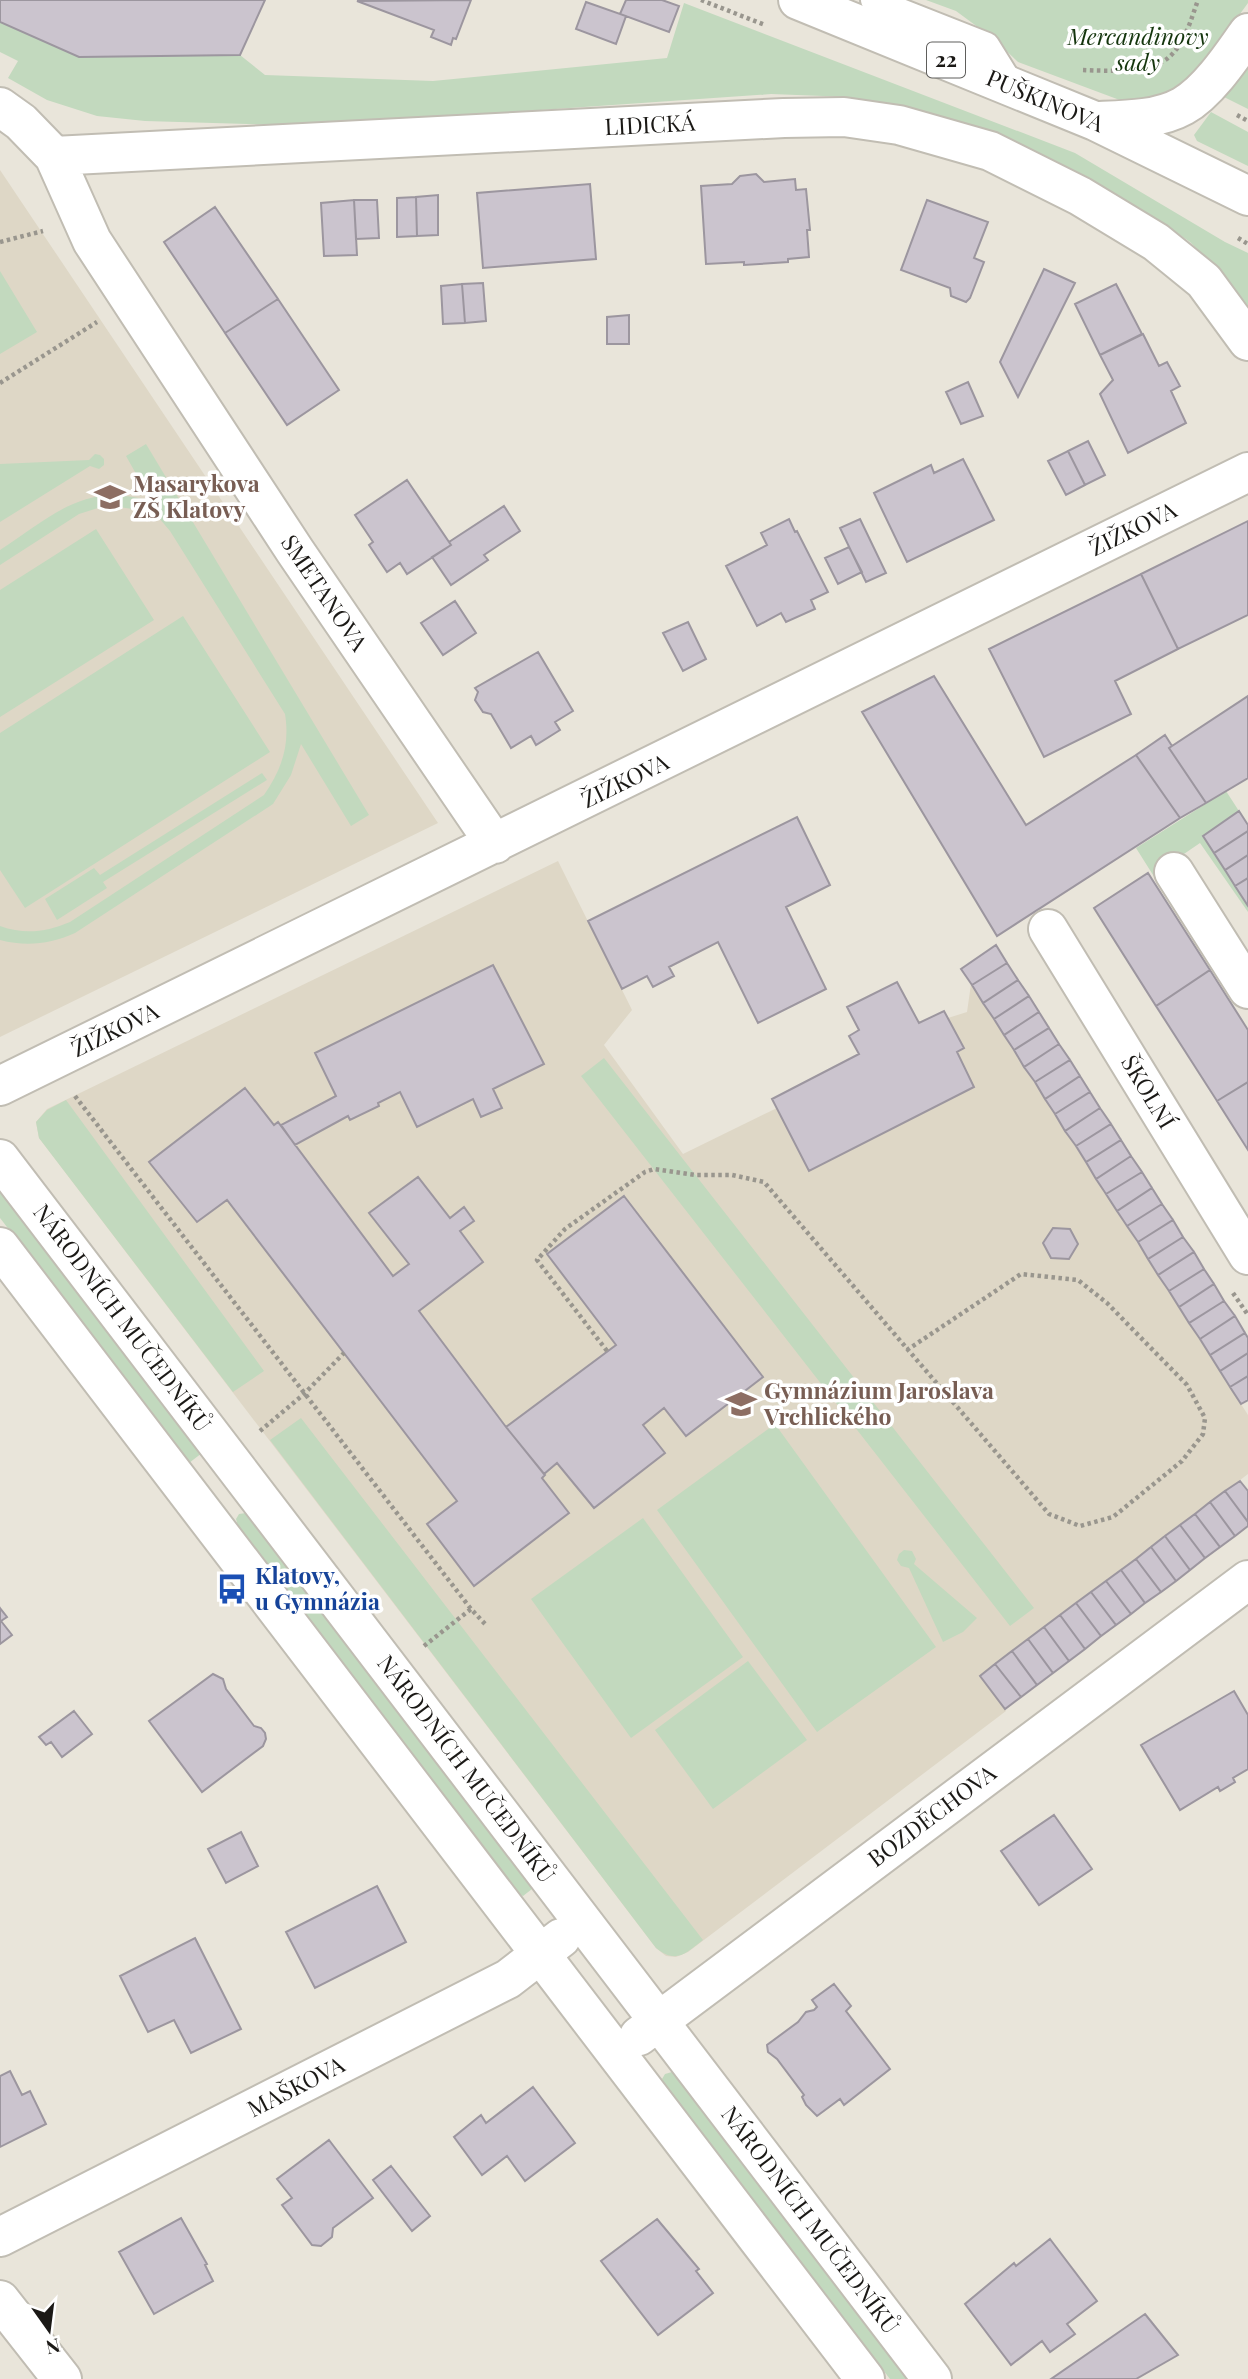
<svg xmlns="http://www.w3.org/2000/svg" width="1248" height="2379" font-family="'Playfair Display',serif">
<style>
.built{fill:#ded7c6}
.green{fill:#c2d9be}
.building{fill:#cbc4ce;stroke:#9c969f;stroke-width:2}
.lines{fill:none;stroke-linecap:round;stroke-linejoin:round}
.service-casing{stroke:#c1bdb3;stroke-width:28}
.minor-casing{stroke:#c1bdb3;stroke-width:42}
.primary-casing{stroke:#c1bdb3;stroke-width:42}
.path{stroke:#99968e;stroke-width:4.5;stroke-dasharray:3.5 3.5;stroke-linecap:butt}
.service{stroke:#fff;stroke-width:24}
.minor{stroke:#fff;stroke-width:38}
.primary{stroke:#fff;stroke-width:38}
.labels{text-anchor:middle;stroke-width:7;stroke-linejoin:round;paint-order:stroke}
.shield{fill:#fff;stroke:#5f5e5c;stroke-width:2}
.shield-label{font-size:21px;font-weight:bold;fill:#1b1916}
.park-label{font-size:23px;font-style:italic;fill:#14350d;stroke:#fff}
.street-label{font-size:23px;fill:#1b1916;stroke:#fff}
.education-label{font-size:23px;font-weight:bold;fill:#785e54;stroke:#fff;text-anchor:start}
.transit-label{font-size:23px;font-weight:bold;fill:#164399;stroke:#fff;text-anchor:start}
</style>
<rect width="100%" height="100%" fill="#e9e5da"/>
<path class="built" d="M 0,170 L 438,823 L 0,1037 Z
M 558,861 L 632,1010 L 604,1045 L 683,1154 L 777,1108 L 809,1171 L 974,1087 L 957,1052 L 964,1048 L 948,1018 L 967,1012 L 971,984 L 1248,1415 L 1248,1474 L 980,1676 L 1006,1711 L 688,1952 L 676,1957 L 666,1956 L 656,1948 L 39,1138 L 36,1122 L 47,1109 Z"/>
<path class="green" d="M 926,0 L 1248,0 L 1248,3 L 1193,78 L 1155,100 L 1125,102 L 1018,62 L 994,39 L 956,11 Z
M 684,3 L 1075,153 L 1225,242 L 1248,253 L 1248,312 L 1216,268 L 1190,242 L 1163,223 L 1091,183 L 919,115 L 849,97 L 771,94 L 311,126 L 145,121 L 97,116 L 47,100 L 8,78 L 18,61 L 0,52 L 0,22 L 79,57 L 240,55 L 265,75 L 433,81 L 667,58 Z
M 1248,59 L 1248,109 L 1222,96 Z
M 1211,112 L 1248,132 L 1248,166 L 1197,141 L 1194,135 Z
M 0,271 L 37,332 L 0,354 Z
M 146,444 L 369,815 L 351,826 L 301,744 L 291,775 L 273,804 L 75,933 C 50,944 27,947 0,940 L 0,926 C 25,935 46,932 70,922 L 264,795 C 282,769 290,745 285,714 L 170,531 L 159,518 L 139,510 L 119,507 L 98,508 L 79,514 L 0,565 L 0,550 C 52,516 86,480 152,502 L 126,456 Z
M 95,454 L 100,455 L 104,459 L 104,465 L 99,469 L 90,466 L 0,522 L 0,464 L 89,460 Z
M 96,529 L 154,620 L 0,717 L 0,590 Z
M 183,616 L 270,752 L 25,908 L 0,870 L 0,733 Z
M 262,773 L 267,780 L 103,882 L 107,888 L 57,920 L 45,899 L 94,868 L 100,875 Z
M 1226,791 L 1248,825 L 1248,912 L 1200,843 L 1159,871 L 1183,910 L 1177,913 L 1136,848 Z
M 604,1058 L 1034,1608 L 1010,1626 L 581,1076 Z
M 66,1100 L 264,1371 L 233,1392 L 39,1138 L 36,1122 L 47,1110 Z
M 0,1191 L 202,1453 L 189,1463 L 0,1218 Z
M 301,1418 L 703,1940 C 685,1954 676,1964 656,1948 L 270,1440 Z
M 775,1424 L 936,1647 L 817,1732 L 657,1510 Z
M 246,1513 L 251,1516 L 531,1884 L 532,1889 L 523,1896 L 518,1893 L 238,1526 L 236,1519 L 239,1514 Z
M 643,1518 L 743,1657 L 631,1738 L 531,1599 Z
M 904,1550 L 912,1551 L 916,1559 L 914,1564 L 977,1618 L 963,1632 L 943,1642 L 909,1568 L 901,1566 L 897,1560 L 899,1554 Z
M 748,1661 L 807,1740 L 713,1809 L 655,1730 Z
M 672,2072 L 678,2076 L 911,2379 L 890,2379 L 666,2086 L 662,2079 L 665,2074 Z"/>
<path class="building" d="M 0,0 L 265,0 L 240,55 L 79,57 L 0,22 Z
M 471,0 L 456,39 L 453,38 L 451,45 L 431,37 L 434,30 L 357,1 Z
M 626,0 L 662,0 L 679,6 L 669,32 L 620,14 Z
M 586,2 L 626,16 L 616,44 L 576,29 Z
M 756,174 L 764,182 L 795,179 L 796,190 L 806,189 L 810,230 L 807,230 L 809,257 L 788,259 L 788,262 L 744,265 L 744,262 L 706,264 L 701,186 L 732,184 L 740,176 Z
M 590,184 L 596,259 L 483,268 L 477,193 Z
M 438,195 L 438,235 L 417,236 L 416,197 Z
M 416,197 L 417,236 L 397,237 L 397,198 Z
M 354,200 L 357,255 L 324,256 L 321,203 Z
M 354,200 L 377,200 L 379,238 L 356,239 Z
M 927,200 L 988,222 L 974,258 L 984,262 L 970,298 L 966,302 L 951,296 L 950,288 L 901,270 Z
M 215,207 L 278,299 L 225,333 L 164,242 Z
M 1044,269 L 1075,283 L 1018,397 L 1000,362 Z
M 483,283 L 486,321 L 465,323 L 462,284 Z
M 462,284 L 465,323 L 443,324 L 441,286 Z
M 1116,284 L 1142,334 L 1100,355 L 1075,304 Z
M 278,299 L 339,390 L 287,425 L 225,333 Z
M 629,315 L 629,344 L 607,344 L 607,317 Z
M 1143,334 L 1159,366 L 1167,362 L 1180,386 L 1171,391 L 1186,423 L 1128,453 L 1100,394 L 1113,380 L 1100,355 Z
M 968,382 L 983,416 L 961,424 L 946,392 Z
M 1088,441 L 1105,475 L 1085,485 L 1068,451 Z
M 1068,451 L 1085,485 L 1066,495 L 1048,461 Z
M 963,459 L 994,520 L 907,562 L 874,493 L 931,465 L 934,473 Z
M 407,480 L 451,545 L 407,574 L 400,563 L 387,572 L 369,545 L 373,542 L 355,515 Z
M 504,506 L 520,531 L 484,555 L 488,560 L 451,585 L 432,557 L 451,545 L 449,542 Z
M 789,519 L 795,532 L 797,531 L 828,592 L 811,600 L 815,609 L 786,622 L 781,613 L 757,626 L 726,566 L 767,545 L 761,533 Z
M 860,519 L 886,573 L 866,582 L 840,528 Z
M 1248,521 L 1248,615 L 1178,649 L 1141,574 Z
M 849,547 L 862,572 L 838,584 L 825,558 Z
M 1141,574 L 1178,649 L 1115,681 L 1131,714 L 1044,757 L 989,649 Z
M 455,601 L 476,633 L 443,655 L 421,623 Z
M 688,622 L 706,659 L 683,671 L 663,633 Z
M 538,652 L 573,711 L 555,722 L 560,730 L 536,745 L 531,736 L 511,748 L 491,714 L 483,712 L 475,700 L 478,692 L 475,688 Z
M 934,676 L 1026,825 L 1136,755 L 1180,818 L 997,936 L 862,712 Z
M 1248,696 L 1248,778 L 1206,803 L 1169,748 Z
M 1165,735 L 1172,746 L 1169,748 L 1206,803 L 1180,818 L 1136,755 Z
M 1239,811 L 1248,825 L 1248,831 L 1214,853 L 1203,836 Z
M 797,817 L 830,885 L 786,907 L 826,989 L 758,1023 L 718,942 L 669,967 L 674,976 L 653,987 L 647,976 L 622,989 L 588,921 Z
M 1248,831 L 1248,855 L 1225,870 L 1214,853 Z
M 1248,855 L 1248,878 L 1235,886 L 1225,870 Z
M 1148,873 L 1210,970 L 1156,1006 L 1094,908 Z
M 1248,878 L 1248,906 L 1235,886 Z
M 996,945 L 1007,963 L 972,985 L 961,969 Z
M 1007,963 L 1018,980 L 983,1003 L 972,985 Z
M 493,965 L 544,1064 L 493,1089 L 502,1108 L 481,1117 L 473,1099 L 417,1127 L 400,1092 L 378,1103 L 379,1106 L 350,1120 L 348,1116 L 295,1145 L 281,1125 L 336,1096 L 315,1053 Z
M 1210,970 L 1248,1030 L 1248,1082 L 1217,1101 L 1156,1006 Z
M 1018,980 L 1029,996 L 994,1019 L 983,1003 Z
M 897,982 L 919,1023 L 944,1011 L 964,1048 L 957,1052 L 974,1087 L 809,1171 L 772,1099 L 859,1054 L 849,1036 L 859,1030 L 847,1007 Z
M 1029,996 L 1039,1012 L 1004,1035 L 994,1019 Z
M 1039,1012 L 1049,1028 L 1014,1050 L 1004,1035 Z
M 1049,1028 L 1059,1044 L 1024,1067 L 1014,1050 Z
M 1059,1044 L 1070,1060 L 1035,1082 L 1024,1067 Z
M 1070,1060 L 1080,1076 L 1045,1099 L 1035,1082 Z
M 1080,1076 L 1090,1092 L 1055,1114 L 1045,1099 Z
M 1248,1082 L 1248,1150 L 1217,1101 Z
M 245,1088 L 274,1125 L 278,1122 L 393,1276 L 409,1264 L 369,1213 L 418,1177 L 450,1218 L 464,1207 L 474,1221 L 460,1231 L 483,1262 L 419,1311 L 506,1427 L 545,1475 L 542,1478 L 569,1513 L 474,1586 L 427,1524 L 457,1501 L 227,1200 L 197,1222 L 149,1162 Z
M 1090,1092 L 1100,1108 L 1065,1131 L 1055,1114 Z
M 1100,1108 L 1111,1124 L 1076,1146 L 1065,1131 Z
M 1111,1124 L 1121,1140 L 1086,1162 L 1076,1146 Z
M 1121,1140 L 1131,1156 L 1096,1179 L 1086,1162 Z
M 1131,1156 L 1142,1172 L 1106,1194 L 1096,1179 Z
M 1142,1172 L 1152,1188 L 1117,1211 L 1106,1194 Z
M 1152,1188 L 1162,1204 L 1127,1226 L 1117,1211 Z
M 624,1196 L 763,1377 L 686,1436 L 664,1408 L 643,1425 L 665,1453 L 594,1508 L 557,1463 L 544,1474 L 506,1427 L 616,1345 L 547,1254 Z
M 1162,1204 L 1173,1220 L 1138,1242 L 1127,1226 Z
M 1173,1220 L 1183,1237 L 1148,1259 L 1138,1242 Z
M 1053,1228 L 1070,1229 L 1078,1244 L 1069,1259 L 1051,1258 L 1043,1243 Z
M 1183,1237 L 1194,1252 L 1158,1275 L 1148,1259 Z
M 1194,1252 L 1204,1269 L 1169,1291 L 1158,1275 Z
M 1204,1269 L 1214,1284 L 1179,1307 L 1169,1291 Z
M 1214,1284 L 1224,1301 L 1189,1323 L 1179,1307 Z
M 1224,1301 L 1235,1316 L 1200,1339 L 1189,1323 Z
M 1235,1316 L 1245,1333 L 1210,1355 L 1200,1339 Z
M 1245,1333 L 1248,1338 L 1248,1353 L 1220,1371 L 1210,1355 Z
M 1248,1353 L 1248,1376 L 1230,1387 L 1220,1371 Z
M 1248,1376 L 1248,1400 L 1241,1404 L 1230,1387 Z
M 1240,1481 L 1248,1491 L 1248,1522 L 1225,1491 Z
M 1225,1491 L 1248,1522 L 1248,1526 L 1235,1536 L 1210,1502 Z
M 1210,1502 L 1235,1536 L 1220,1547 L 1195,1514 Z
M 1195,1514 L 1220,1547 L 1205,1558 L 1180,1525 Z
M 1180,1525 L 1205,1558 L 1190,1570 L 1165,1536 Z
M 1165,1536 L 1190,1570 L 1176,1581 L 1151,1547 Z
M 1151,1547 L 1176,1581 L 1161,1592 L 1136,1559 Z
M 1136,1559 L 1161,1592 L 1145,1603 L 1121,1570 Z
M 1121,1570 L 1145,1603 L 1131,1614 L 1106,1581 Z
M 1106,1581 L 1131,1614 L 1116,1625 L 1091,1592 Z
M 1091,1592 L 1116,1625 L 1101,1636 L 1076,1603 Z
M 1076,1603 L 1101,1636 L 1085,1649 L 1060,1615 Z
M 0,1608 L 7,1617 L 1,1621 L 12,1635 L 0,1644 Z
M 1060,1615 L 1085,1649 L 1069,1661 L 1044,1627 Z
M 1044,1627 L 1069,1661 L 1053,1673 L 1028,1639 Z
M 1028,1639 L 1053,1673 L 1037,1685 L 1012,1651 Z
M 1012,1651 L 1037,1685 L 1021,1697 L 995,1664 Z
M 995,1664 L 1021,1697 L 1005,1709 L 980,1676 Z
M 213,1674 L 223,1679 L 226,1689 L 254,1726 L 261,1728 L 265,1733 L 266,1739 L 263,1746 L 202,1792 L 149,1721 Z
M 1234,1691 L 1248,1715 L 1248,1769 L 1233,1778 L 1235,1782 L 1220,1791 L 1218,1787 L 1180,1810 L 1141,1745 Z
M 74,1711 L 92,1734 L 62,1757 L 51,1742 L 46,1745 L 39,1737 Z
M 1054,1815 L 1092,1869 L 1039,1905 L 1001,1851 Z
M 241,1832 L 258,1866 L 226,1883 L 208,1849 Z
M 377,1886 L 406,1942 L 315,1988 L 286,1932 Z
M 195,1938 L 241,2029 L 191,2053 L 174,2020 L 148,2032 L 120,1976 Z
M 834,1984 L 851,2006 L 846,2011 L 890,2069 L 844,2105 L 840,2099 L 817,2116 L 806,2105 L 802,2097 L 804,2095 L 777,2059 L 768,2052 L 767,2045 L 798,2022 L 806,2012 L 814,2010 L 817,2007 L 812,2000 Z
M 10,2071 L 22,2095 L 30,2091 L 46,2124 L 0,2147 L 0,2076 Z
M 533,2087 L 575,2143 L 525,2181 L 507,2156 L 482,2175 L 454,2137 L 481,2115 L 486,2123 Z
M 329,2140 L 373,2198 L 333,2228 L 332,2237 L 321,2246 L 312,2245 L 282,2205 L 292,2198 L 277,2179 Z
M 391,2166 L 430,2216 L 412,2231 L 373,2180 Z
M 181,2218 L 207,2264 L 205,2265 L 213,2281 L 154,2314 L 119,2252 Z
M 657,2219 L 699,2269 L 696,2271 L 713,2293 L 658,2335 L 601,2261 Z
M 1050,2239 L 1097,2301 L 1067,2324 L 1075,2334 L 1050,2352 L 1042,2341 L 1011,2365 L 965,2304 L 1014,2263 L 1016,2266 Z
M 1145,2314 L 1178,2355 L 1136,2379 L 1051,2379 Z"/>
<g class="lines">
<g class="service-casing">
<path id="service" d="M 873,0 L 987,45 L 1013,87"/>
</g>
<g class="minor-casing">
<path id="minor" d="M 0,107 L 21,122 L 54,156 L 784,118 L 844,117 L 899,125 L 990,151 L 1080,196 L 1156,242 L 1204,281 L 1248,341
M 54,156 L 92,241 L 295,551 L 495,844
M 1174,872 L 1248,989
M 1048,929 L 1248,1255
M 0,1086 L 1248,472
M 0,1159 L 932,2379
M 0,1247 L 865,2379
M 639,2036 L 1248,1580
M 0,2237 L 508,1979 L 561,1938
M 0,2300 L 62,2379"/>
</g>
<g class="primary-casing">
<path id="primary" d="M 798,0 L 1095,121 L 1248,196
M 1097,121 C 1125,120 1158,120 1183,106 C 1208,92 1232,56 1248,33"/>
</g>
<path class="path" d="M 701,0 L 765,25
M 1083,70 C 1106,71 1150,73 1168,58 C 1185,44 1191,19 1198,0
M 1237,115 L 1248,121
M 1238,238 L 1248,244
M 0,242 L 43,231
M 0,383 L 97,322
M 75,1096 L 471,1609 L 486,1625
M 1233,1293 L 1248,1315
M 607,1351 L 537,1260 L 565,1229 L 645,1172 L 654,1169 L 696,1175 L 732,1175 L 764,1182 L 1049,1514 L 1080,1526 L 1113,1517 L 1182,1461 L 1203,1434 L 1205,1418 L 1187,1385 L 1107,1303 L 1078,1280 L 1021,1274 L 907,1350
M 260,1431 L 304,1394 L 344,1353
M 424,1646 L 471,1609"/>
<use href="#service" class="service"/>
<use href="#minor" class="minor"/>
<use href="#primary" class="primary"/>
</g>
<defs>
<g id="school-bare" transform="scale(2.415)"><path d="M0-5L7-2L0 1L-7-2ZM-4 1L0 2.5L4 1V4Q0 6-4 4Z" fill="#8d6e63" stroke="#fff" stroke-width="2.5" paint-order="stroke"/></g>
<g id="bus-bare" transform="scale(2.415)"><path d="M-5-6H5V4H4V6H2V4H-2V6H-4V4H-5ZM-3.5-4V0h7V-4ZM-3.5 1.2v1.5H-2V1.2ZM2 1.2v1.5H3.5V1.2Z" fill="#1a4fb4" stroke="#fff" stroke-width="2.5" paint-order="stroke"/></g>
</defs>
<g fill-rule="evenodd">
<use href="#school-bare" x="110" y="497"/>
<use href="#school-bare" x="741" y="1404"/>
<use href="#bus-bare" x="232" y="1589"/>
</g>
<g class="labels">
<rect class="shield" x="927" y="42.5" width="38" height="35" rx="5"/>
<g class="shield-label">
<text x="946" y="67">22</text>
</g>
<g class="park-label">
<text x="1138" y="45">Mercandinovy<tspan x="1138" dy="26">sady</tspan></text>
</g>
<g class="street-label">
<text transform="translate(1045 101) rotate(23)" y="8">PUŠKINOVA</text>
<text transform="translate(650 125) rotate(-3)" y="8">LIDICKÁ</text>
<text transform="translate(1133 529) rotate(-26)" y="8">ŽIŽKOVA</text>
<text transform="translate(324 593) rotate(56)" y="8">SMETANOVA</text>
<text transform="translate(625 781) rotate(-26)" y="8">ŽIŽKOVA</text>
<text transform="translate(115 1030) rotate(-26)" y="8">ŽIŽKOVA</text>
<text transform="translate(1148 1092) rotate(59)" y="8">ŠKOLNÍ</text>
<text transform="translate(122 1318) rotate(53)" y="8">NÁRODNÍCH MUČEDNÍKŮ</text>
<text transform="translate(466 1769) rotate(53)" y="8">NÁRODNÍCH MUČEDNÍKŮ</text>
<text transform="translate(932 1816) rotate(-37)" y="8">BOZDĚCHOVA</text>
<text transform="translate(296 2087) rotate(-27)" y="8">MAŠKOVA</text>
<text transform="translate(810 2220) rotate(53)" y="8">NÁRODNÍCH MUČEDNÍKŮ</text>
</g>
<g class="education-label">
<text x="133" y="492">Masarykova<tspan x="133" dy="26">ZŠ Klatovy</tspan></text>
<text x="764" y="1399">Gymnázium Jaroslava<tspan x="764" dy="26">Vrchlického</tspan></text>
</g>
<g class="transit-label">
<text x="255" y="1584">Klatovy,<tspan x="255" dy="26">u Gymnázia</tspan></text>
</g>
</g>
<g transform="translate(49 2330) rotate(166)" stroke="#ffffff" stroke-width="5" paint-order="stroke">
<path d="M0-5L12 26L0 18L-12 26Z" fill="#1b1916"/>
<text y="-10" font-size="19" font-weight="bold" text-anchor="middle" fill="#1b1916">N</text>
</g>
</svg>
